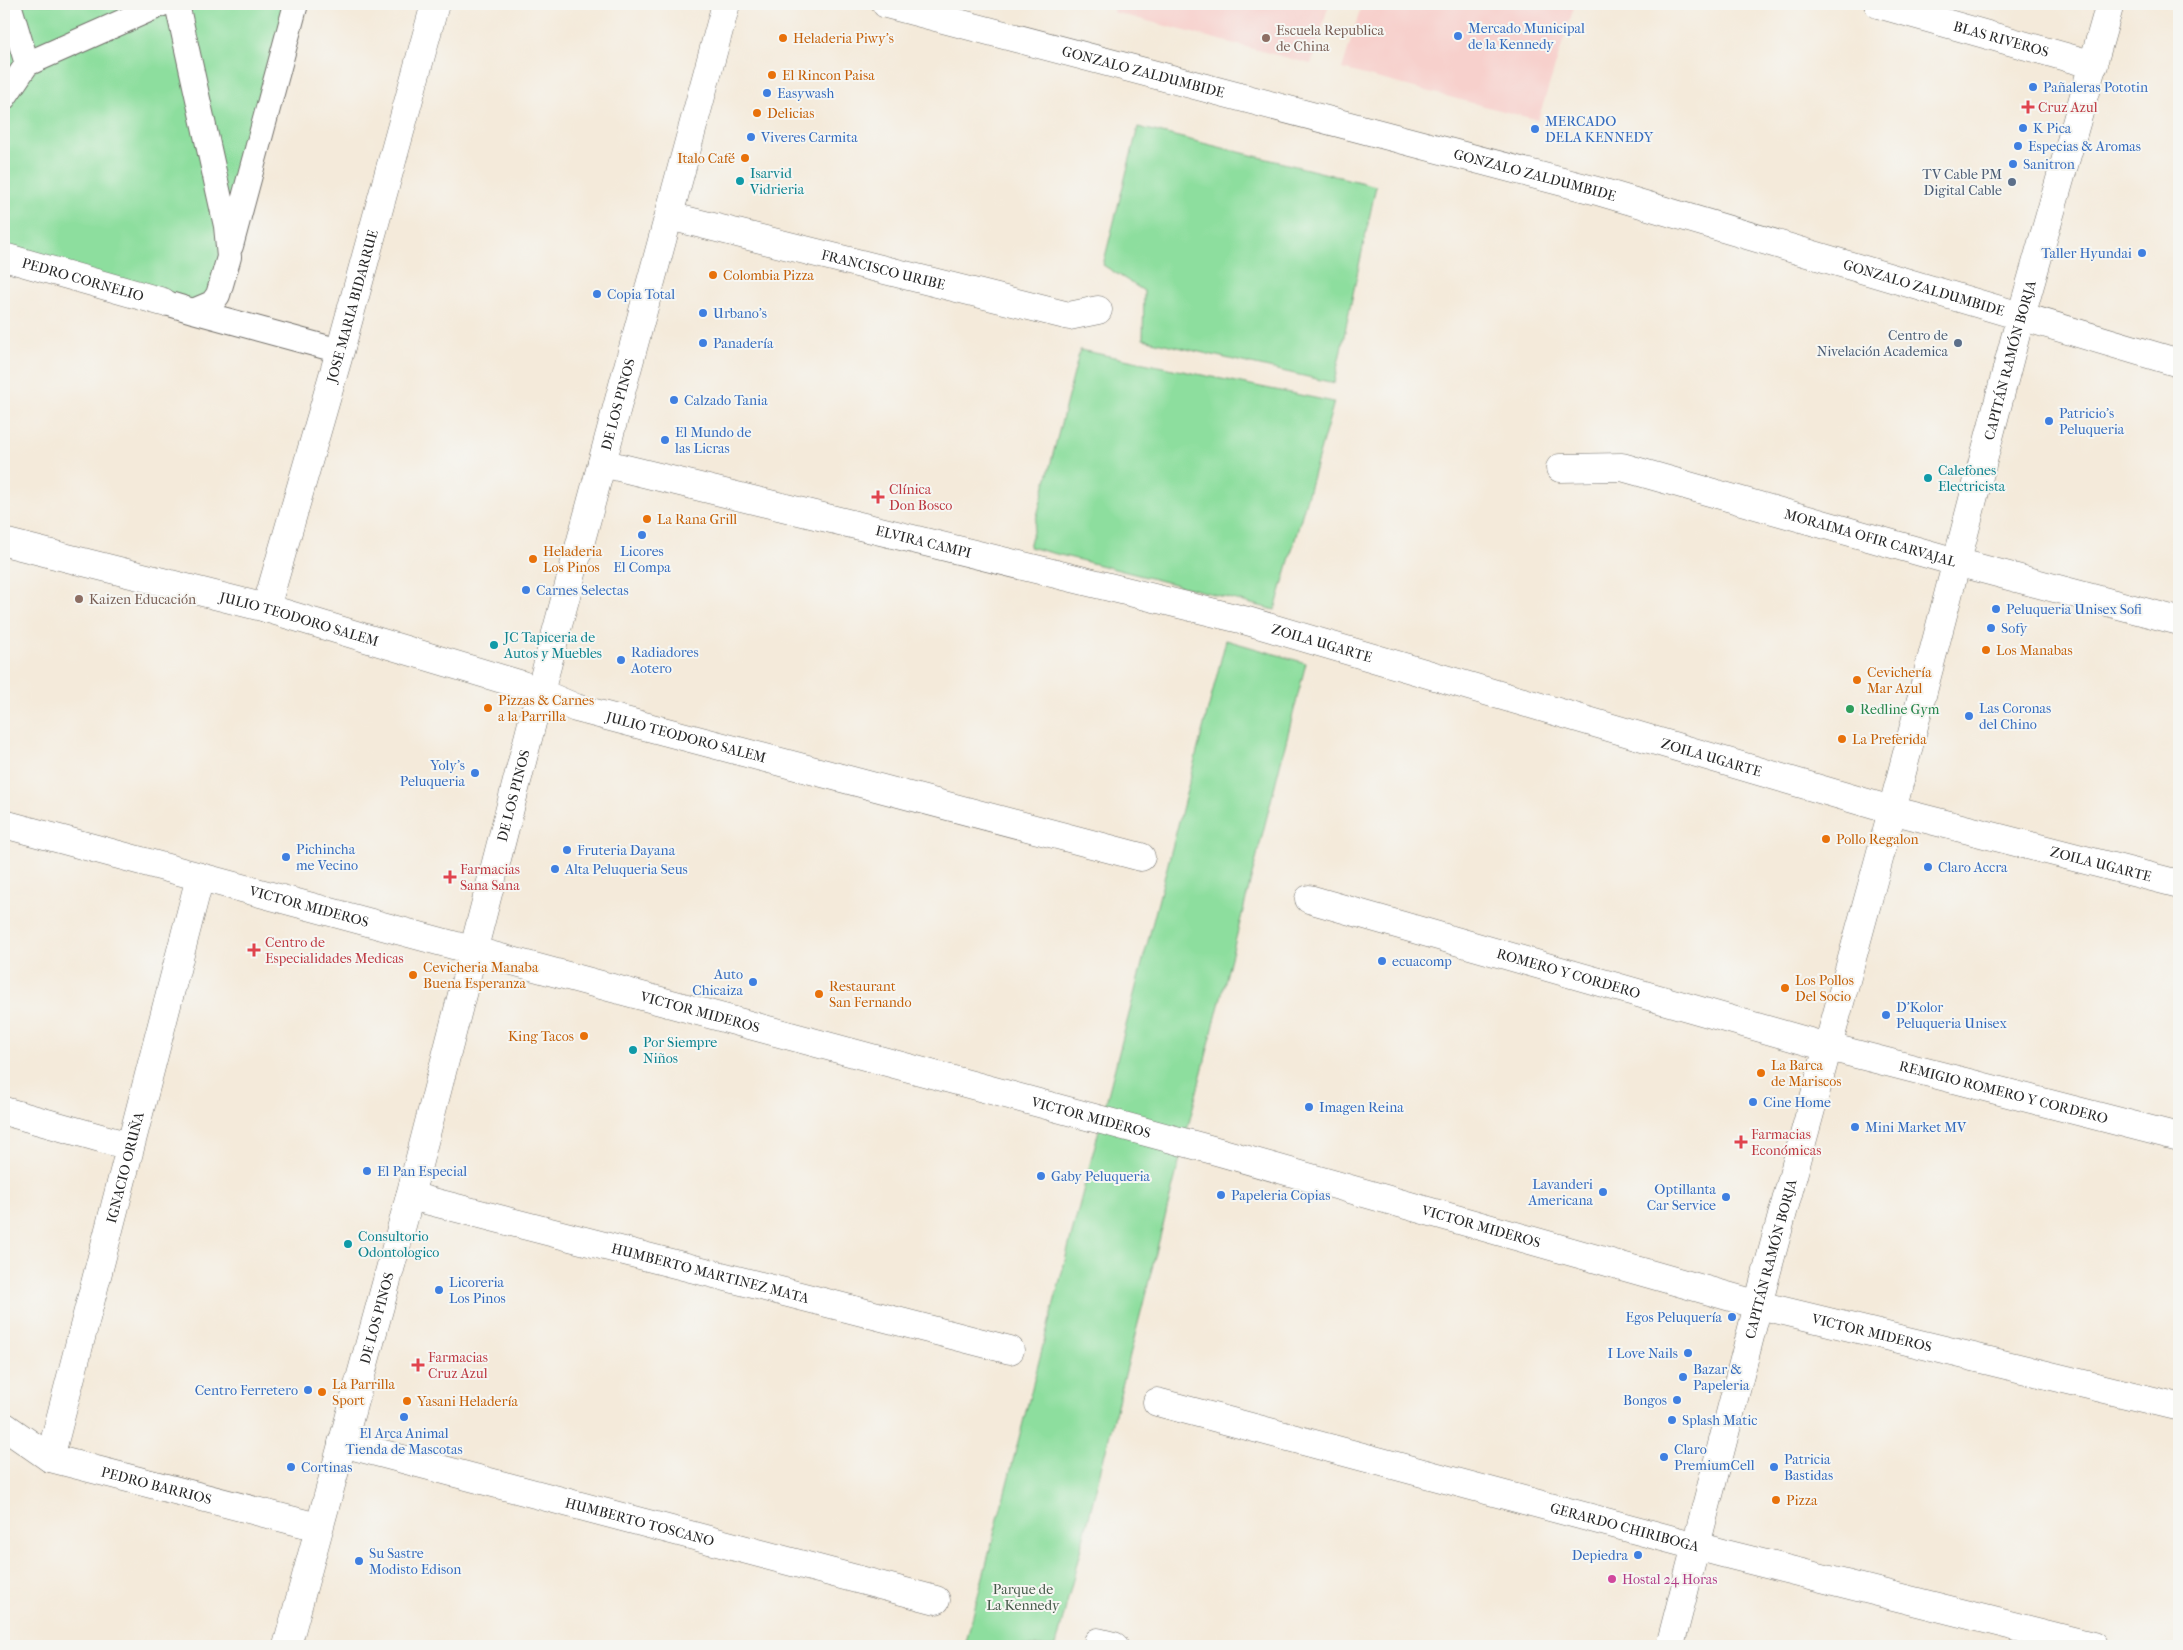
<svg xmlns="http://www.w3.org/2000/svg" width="2183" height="1650" font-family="'IM FELL French Canon',serif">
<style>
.built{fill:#f7d0cc}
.green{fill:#8dde9e;stroke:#5c8464}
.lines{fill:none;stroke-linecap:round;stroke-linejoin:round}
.pedestrian-casing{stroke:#716e68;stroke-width:26}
.minor-casing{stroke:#716e68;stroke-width:29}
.tertiary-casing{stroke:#716e68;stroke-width:29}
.pedestrian{stroke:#fff;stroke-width:24}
.minor{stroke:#fff;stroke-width:28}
.tertiary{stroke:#fff;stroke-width:28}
.shop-dot{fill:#3f7fe0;stroke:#f6f6f2;stroke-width:2}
.food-dot{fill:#e8710a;stroke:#f6f6f2;stroke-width:2}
.education-dot{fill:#8d6e63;stroke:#f6f6f2;stroke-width:2}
.health-dot{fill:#e0444e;stroke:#f6f6f2;stroke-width:2}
.culture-dot{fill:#0f9aa8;stroke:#f6f6f2;stroke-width:2}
.service-dot{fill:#5c6f8a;stroke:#f6f6f2;stroke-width:2}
.leisure-dot{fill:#2e9e5b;stroke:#f6f6f2;stroke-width:2}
.hotel-dot{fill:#d1479c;stroke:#f6f6f2;stroke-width:2}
.labels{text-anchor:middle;stroke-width:4;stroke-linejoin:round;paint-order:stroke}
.shop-label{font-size:14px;fill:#366cbe;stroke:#f6f6f2;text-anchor:start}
.education-label{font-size:14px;fill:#785e54;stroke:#f6f6f2;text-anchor:start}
.food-label{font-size:14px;fill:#c56008;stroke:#f6f6f2;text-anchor:start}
.street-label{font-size:14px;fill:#2b2b2b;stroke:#f6f6f2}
.health-label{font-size:14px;fill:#be3a42;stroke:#f6f6f2;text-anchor:start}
.culture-label{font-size:14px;fill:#0d838f;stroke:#f6f6f2;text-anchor:start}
.service-label{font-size:14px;fill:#4e5e75;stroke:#f6f6f2;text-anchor:end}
.leisure-label{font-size:14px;fill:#27864d;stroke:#f6f6f2;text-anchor:start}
.hotel-label{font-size:14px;fill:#b23c85;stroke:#f6f6f2;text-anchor:start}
.park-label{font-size:14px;fill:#445848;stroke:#f6f6f2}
</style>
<rect width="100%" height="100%" fill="#f6f6f2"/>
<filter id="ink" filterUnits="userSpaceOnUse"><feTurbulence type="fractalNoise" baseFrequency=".02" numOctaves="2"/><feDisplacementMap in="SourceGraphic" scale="10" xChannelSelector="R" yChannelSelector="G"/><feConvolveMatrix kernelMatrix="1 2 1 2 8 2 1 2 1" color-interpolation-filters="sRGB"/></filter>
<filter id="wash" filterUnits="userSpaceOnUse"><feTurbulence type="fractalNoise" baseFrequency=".0096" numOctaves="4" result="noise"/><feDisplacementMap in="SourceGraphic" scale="20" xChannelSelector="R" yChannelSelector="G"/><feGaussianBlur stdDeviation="1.12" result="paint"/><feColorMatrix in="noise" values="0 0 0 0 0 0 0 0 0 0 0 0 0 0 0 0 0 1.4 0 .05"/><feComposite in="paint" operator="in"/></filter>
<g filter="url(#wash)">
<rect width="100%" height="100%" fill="#f4eada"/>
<path class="built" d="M 1115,4 L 1329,4 L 1311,64 L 1113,12 Z
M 1362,4 L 1575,4 L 1538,120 L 1342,69 Z"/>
<path class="green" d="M 4,4 L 294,4 L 220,283 L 192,309 L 4,257 Z
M 1138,127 L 1376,186 L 1334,383 L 1143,339 L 1144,291 L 1103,265 Z
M 1080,350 L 1334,402 L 1275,610 L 1029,547 Z
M 1226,640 L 1306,663 L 1056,1646 L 965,1646 Z"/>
</g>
<g filter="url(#ink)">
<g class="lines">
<g class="pedestrian-casing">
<path id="pedestrian" d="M 9,4 L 27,64
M 4,98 L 27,64 L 162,4
M 231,246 L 296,4
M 163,302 L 193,311 L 212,303 L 218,295 L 229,257 L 226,226 L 177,4
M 193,311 L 340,351"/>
</g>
<g class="minor-casing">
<g id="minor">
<path id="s1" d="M 1878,4 L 2094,65"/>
<path id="s2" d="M 669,216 L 1069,316 L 1098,310"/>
<path id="s3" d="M 4,257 L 163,302"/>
<path id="s4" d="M 602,463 L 1244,620 L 1891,810 L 2179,884"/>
<path id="s5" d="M 1560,468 L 1622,467 L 1956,562 L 2179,621"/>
<path id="s6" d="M 4,542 L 266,608 L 522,685 L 576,708 L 1141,857"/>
<path id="s7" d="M 266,608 L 340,351 L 435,4"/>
<path id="s8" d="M 4,824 L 1209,1149 L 1759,1305 L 2179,1407"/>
<path id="s9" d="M 1309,899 L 1813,1043 L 2179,1137"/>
<path d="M 4,1111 L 129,1146"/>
<path id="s10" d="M 410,1196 L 1010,1350"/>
<path id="s11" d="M 1157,1402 L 1722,1553 L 2093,1646"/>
<path id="s12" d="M 4,1426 L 50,1458 L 318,1527"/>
<path id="s13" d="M 342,1443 L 936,1600"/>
<path id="s14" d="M 50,1458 L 200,877"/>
<path d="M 1098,1642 L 1114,1646"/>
</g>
</g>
<g class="tertiary-casing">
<g id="tertiary">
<path id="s15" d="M 886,4 L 1601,192 L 2179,363"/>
<path id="s16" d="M 287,1646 L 410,1196 L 540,692 L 726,4"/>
<path id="s17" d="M 1670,1646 L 1764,1282 L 1888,826 L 2016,334 L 2110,4"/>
</g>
</g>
<use href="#pedestrian" class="pedestrian"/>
<use href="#minor" class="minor"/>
<use href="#tertiary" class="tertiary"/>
</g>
</g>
<g class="shop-dot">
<circle cx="1458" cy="36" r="5"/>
<circle cx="2033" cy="87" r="5"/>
<circle cx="767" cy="93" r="5"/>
<circle cx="2023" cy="128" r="5"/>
<circle cx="1535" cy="129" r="5"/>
<circle cx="751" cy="137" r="5"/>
<circle cx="2018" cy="146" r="5"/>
<circle cx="2013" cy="164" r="5"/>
<circle cx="2142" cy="253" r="5"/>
<circle cx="597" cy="294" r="5"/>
<circle cx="703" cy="313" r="5"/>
<circle cx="703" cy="343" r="5"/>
<circle cx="674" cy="400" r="5"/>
<circle cx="2049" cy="421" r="5"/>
<circle cx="665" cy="440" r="5"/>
<circle cx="642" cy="535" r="5"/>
<circle cx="526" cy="590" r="5"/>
<circle cx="1996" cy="609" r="5"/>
<circle cx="1991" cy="628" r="5"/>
<circle cx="621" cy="660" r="5"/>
<circle cx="1969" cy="716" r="5"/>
<circle cx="475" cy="773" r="5"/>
<circle cx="567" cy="850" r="5"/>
<circle cx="286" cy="857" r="5"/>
<circle cx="1928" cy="867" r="5"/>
<circle cx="555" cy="869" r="5"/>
<circle cx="1382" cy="961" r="5"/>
<circle cx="753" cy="982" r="5"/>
<circle cx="1886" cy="1015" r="5"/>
<circle cx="1753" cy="1102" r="5"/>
<circle cx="1309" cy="1107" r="5"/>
<circle cx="1855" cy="1127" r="5"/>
<circle cx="367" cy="1171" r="5"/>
<circle cx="1041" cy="1176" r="5"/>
<circle cx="1603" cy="1192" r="5"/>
<circle cx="1221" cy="1195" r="5"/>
<circle cx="1726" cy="1197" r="5"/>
<circle cx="439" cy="1290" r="5"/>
<circle cx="1732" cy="1317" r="5"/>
<circle cx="1688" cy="1353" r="5"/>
<circle cx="1683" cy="1377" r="5"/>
<circle cx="308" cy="1390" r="5"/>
<circle cx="1677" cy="1400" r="5"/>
<circle cx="404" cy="1417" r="5"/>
<circle cx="1672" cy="1420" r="5"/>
<circle cx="1664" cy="1457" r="5"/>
<circle cx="291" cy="1467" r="5"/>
<circle cx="1774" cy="1467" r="5"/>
<circle cx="1638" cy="1555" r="5"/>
<circle cx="359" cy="1561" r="5"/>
</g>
<g class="food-dot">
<circle cx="783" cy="38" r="5"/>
<circle cx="772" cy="75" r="5"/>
<circle cx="757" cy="113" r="5"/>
<circle cx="745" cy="158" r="5"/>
<circle cx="713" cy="275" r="5"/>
<circle cx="647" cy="519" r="5"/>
<circle cx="533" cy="559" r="5"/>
<circle cx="1986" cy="650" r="5"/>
<circle cx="1857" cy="680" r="5"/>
<circle cx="488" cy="708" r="5"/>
<circle cx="1842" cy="739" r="5"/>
<circle cx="1826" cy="839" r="5"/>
<circle cx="413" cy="975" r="5"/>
<circle cx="1785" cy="988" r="5"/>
<circle cx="819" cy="994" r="5"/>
<circle cx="584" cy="1036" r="5"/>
<circle cx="1761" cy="1073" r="5"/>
<circle cx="322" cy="1392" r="5"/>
<circle cx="407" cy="1401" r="5"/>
<circle cx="1776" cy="1500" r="5"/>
</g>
<g class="education-dot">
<circle cx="1266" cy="38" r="5"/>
<circle cx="79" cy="599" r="5"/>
</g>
<g class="health-dot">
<path d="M2025.5 99.5h5v5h5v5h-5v5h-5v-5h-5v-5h5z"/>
<path d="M875.5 489.5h5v5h5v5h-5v5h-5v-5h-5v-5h5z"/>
<path d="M447.5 869.5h5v5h5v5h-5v5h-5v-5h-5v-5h5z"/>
<path d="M251.5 942.5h5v5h5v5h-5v5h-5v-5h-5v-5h5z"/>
<path d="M1738.5 1134.5h5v5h5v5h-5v5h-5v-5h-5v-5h5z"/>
<path d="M415.5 1357.5h5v5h5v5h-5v5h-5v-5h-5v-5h5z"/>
</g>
<g class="culture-dot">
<circle cx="740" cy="181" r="5"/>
<circle cx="1928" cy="478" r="5"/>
<circle cx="494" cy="645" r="5"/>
<circle cx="633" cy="1050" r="5"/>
<circle cx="348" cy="1244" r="5"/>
</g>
<g class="service-dot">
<circle cx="2012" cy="182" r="5"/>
<circle cx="1958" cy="343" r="5"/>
</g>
<circle class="leisure-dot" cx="1850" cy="709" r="5"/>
<circle class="hotel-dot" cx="1612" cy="1579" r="5"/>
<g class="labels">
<g class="shop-label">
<text x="1468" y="33">Mercado Municipal<tspan x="1468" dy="16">de la Kennedy</tspan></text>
<text x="2043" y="92">Pañaleras Pototin</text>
<text x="777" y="98">Easywash</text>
<text x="1545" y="126">MERCADO<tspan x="1545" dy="16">DELA KENNEDY</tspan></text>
<text x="2033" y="133">K Pica</text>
<text x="761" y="142">Viveres Carmita</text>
<text x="2028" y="151">Especias &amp; Aromas</text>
<text x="2023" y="169">Sanitron</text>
<text x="2132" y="258" text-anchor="end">Taller Hyundai</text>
<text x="607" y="299">Copia Total</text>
<text x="713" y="318">Urbano's</text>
<text x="713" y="348">Panadería</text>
<text x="684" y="405">Calzado Tania</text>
<text x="2059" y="418">Patricio's<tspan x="2059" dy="16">Peluqueria</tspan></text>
<text x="675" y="437">El Mundo de<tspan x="675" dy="16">las Licras</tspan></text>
<text x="642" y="556" text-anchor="middle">Licores<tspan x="642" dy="16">El Compa</tspan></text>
<text x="536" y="595">Carnes Selectas</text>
<text x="2006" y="614">Peluqueria Unisex Sofi</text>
<text x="2001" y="633">Sofy</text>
<text x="631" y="657">Radiadores<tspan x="631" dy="16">Aotero</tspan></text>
<text x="1979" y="713">Las Coronas<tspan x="1979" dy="16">del Chino</tspan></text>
<text x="465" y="770" text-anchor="end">Yoly's<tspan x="465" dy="16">Peluqueria</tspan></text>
<text x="296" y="854">Pichincha<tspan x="296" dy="16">me Vecino</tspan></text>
<text x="577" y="855">Fruteria Dayana</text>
<text x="1938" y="872">Claro Accra</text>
<text x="565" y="874">Alta Peluqueria Seus</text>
<text x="1392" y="966">ecuacomp</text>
<text x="743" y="979" text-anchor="end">Auto<tspan x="743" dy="16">Chicaiza</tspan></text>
<text x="1896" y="1012">D'Kolor<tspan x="1896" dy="16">Peluqueria Unisex</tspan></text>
<text x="1763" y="1107">Cine Home</text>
<text x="1319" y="1112">Imagen Reina</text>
<text x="1865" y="1132">Mini Market MV</text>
<text x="377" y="1176">El Pan Especial</text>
<text x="1051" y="1181">Gaby Peluqueria</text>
<text x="1593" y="1189" text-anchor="end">Lavanderi<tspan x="1593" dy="16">Americana</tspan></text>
<text x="1716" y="1194" text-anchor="end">Optillanta<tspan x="1716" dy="16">Car Service</tspan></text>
<text x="1231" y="1200">Papeleria Copias</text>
<text x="449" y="1287">Licoreria<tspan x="449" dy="16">Los Pinos</tspan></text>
<text x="1722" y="1322" text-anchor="end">Egos Peluquería</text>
<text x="1678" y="1358" text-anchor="end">I Love Nails</text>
<text x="1693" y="1374">Bazar &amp;<tspan x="1693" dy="16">Papeleria</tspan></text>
<text x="298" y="1395" text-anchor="end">Centro Ferretero</text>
<text x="1667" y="1405" text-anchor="end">Bongos</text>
<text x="1682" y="1425">Splash Matic</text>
<text x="404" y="1438" text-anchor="middle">El Arca Animal<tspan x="404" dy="16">Tienda de Mascotas</tspan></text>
<text x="1674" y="1454">Claro<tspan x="1674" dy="16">PremiumCell</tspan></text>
<text x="1784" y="1464">Patricia<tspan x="1784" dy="16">Bastidas</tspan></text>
<text x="301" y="1472">Cortinas</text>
<text x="369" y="1558">Su Sastre<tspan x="369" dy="16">Modisto Edison</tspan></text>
<text x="1628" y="1560" text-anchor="end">Depiedra</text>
</g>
<g class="education-label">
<text x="1276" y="35">Escuela Republica<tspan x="1276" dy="16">de China</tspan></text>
<text x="89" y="604">Kaizen Educación</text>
</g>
<g class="food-label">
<text x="793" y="43">Heladeria Piwy's</text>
<text x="782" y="80">El Rincon Paisa</text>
<text x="767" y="118">Delicias</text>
<text x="735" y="163" text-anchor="end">Italo Café</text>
<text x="723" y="280">Colombia Pizza</text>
<text x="657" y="524">La Rana Grill</text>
<text x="543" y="556">Heladeria<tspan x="543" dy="16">Los Pinos</tspan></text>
<text x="1996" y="655">Los Manabas</text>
<text x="1867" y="677">Cevichería<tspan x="1867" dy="16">Mar Azul</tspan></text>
<text x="498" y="705">Pizzas &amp; Carnes<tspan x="498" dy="16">a la Parrilla</tspan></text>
<text x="1852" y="744">La Preferida</text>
<text x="1836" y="844">Pollo Regalon</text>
<text x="423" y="972">Cevicheria Manaba<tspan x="423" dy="16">Buena Esperanza</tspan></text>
<text x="1795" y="985">Los Pollos<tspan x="1795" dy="16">Del Socio</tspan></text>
<text x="829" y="991">Restaurant<tspan x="829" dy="16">San Fernando</tspan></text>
<text x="574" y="1041" text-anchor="end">King Tacos</text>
<text x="1771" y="1070">La Barca<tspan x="1771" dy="16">de Mariscos</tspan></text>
<text x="332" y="1389">La Parrilla<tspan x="332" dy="16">Sport</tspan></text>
<text x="417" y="1406">Yasani Heladería</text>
<text x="1786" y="1505">Pizza</text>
</g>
<g class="street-label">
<text dy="5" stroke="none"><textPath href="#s1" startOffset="128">BLAS RIVEROS</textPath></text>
<text dy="5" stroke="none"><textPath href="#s15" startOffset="266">GONZALO ZALDUMBIDE</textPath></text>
<text dy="5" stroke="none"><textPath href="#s15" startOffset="671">GONZALO ZALDUMBIDE</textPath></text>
<text dy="5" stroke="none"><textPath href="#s2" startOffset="221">FRANCISCO URIBE</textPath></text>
<text dy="5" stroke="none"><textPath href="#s3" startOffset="82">PEDRO CORNELIO</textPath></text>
<text dy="5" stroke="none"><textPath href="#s15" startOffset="1076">GONZALO ZALDUMBIDE</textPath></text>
<text dy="5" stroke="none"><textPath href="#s7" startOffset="314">JOSE MARIA BIDARRUE</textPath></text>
<text dy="5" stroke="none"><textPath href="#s17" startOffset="1330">CAPITÁN RAMÓN BORJA</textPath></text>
<text dy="5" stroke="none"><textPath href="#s16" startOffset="1285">DE LOS PINOS</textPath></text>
<text dy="5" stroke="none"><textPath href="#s5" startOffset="320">MORAIMA OFIR CARVAJAL</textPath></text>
<text dy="5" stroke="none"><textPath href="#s4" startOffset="331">ELVIRA CAMPI</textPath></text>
<text dy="5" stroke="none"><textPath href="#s6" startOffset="305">JULIO TEODORO SALEM</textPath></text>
<text dy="5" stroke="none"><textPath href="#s4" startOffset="742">ZOILA UGARTE</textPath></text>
<text dy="5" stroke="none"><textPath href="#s6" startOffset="710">JULIO TEODORO SALEM</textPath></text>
<text dy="5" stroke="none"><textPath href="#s4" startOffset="1148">ZOILA UGARTE</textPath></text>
<text dy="5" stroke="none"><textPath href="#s16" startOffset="880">DE LOS PINOS</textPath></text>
<text dy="5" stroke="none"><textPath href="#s4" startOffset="1552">ZOILA UGARTE</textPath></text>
<text dy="5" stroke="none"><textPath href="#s8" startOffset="316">VICTOR MIDEROS</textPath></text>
<text dy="5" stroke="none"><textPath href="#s9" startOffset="270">ROMERO Y CORDERO</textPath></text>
<text dy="5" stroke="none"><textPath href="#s8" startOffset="721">VICTOR MIDEROS</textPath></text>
<text dy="5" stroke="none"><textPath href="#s9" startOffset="721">REMIGIO ROMERO Y CORDERO</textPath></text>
<text dy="5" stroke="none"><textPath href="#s8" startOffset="1126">VICTOR MIDEROS</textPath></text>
<text dy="5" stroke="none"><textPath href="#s14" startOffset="300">IGNACIO ORUÑA</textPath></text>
<text dy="5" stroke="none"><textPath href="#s8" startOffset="1531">VICTOR MIDEROS</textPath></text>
<text dy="5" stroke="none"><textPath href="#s17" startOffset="400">CAPITÁN RAMÓN BORJA</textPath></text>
<text dy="5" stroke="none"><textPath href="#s10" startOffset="310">HUMBERTO MARTINEZ MATA</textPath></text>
<text dy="5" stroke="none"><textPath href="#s16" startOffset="340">DE LOS PINOS</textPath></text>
<text dy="5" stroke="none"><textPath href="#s8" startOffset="1936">VICTOR MIDEROS</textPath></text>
<text dy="5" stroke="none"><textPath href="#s12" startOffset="166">PEDRO BARRIOS</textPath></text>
<text dy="5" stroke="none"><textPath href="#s13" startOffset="308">HUMBERTO TOSCANO</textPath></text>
<text dy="5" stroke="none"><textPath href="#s11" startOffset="484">GERARDO CHIRIBOGA</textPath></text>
</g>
<g class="health-label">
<text x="2038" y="112">Cruz Azul</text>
<text x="889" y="494">Clínica<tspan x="889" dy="16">Don Bosco</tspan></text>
<text x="460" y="874">Farmacias<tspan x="460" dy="16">Sana Sana</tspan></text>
<text x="265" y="947">Centro de<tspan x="265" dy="16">Especialidades Medicas</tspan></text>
<text x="1751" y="1139">Farmacias<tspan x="1751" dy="16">Económicas</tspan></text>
<text x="428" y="1362">Farmacias<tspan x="428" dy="16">Cruz Azul</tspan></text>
</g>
<g class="culture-label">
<text x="750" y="178">Isarvid<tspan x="750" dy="16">Vidrieria</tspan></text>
<text x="1938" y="475">Calefones<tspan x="1938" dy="16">Electricista</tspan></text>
<text x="504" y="642">JC Tapiceria de<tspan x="504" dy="16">Autos y Muebles</tspan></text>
<text x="643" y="1047">Por Siempre<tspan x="643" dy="16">Niños</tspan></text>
<text x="358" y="1241">Consultorio<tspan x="358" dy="16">Odontologico</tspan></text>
</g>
<g class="service-label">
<text x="2002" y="179">TV Cable PM<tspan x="2002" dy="16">Digital Cable</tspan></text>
<text x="1948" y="340">Centro de<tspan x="1948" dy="16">Nivelación Academica</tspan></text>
</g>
<g class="leisure-label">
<text x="1860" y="714">Redline Gym</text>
</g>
<g class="hotel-label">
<text x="1622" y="1584">Hostal 24 Horas</text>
</g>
<g class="park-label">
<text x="1023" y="1594">Parque de<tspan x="1023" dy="16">La Kennedy</tspan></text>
</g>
</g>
<rect width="2183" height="1650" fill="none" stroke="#f6f6f2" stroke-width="20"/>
</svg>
